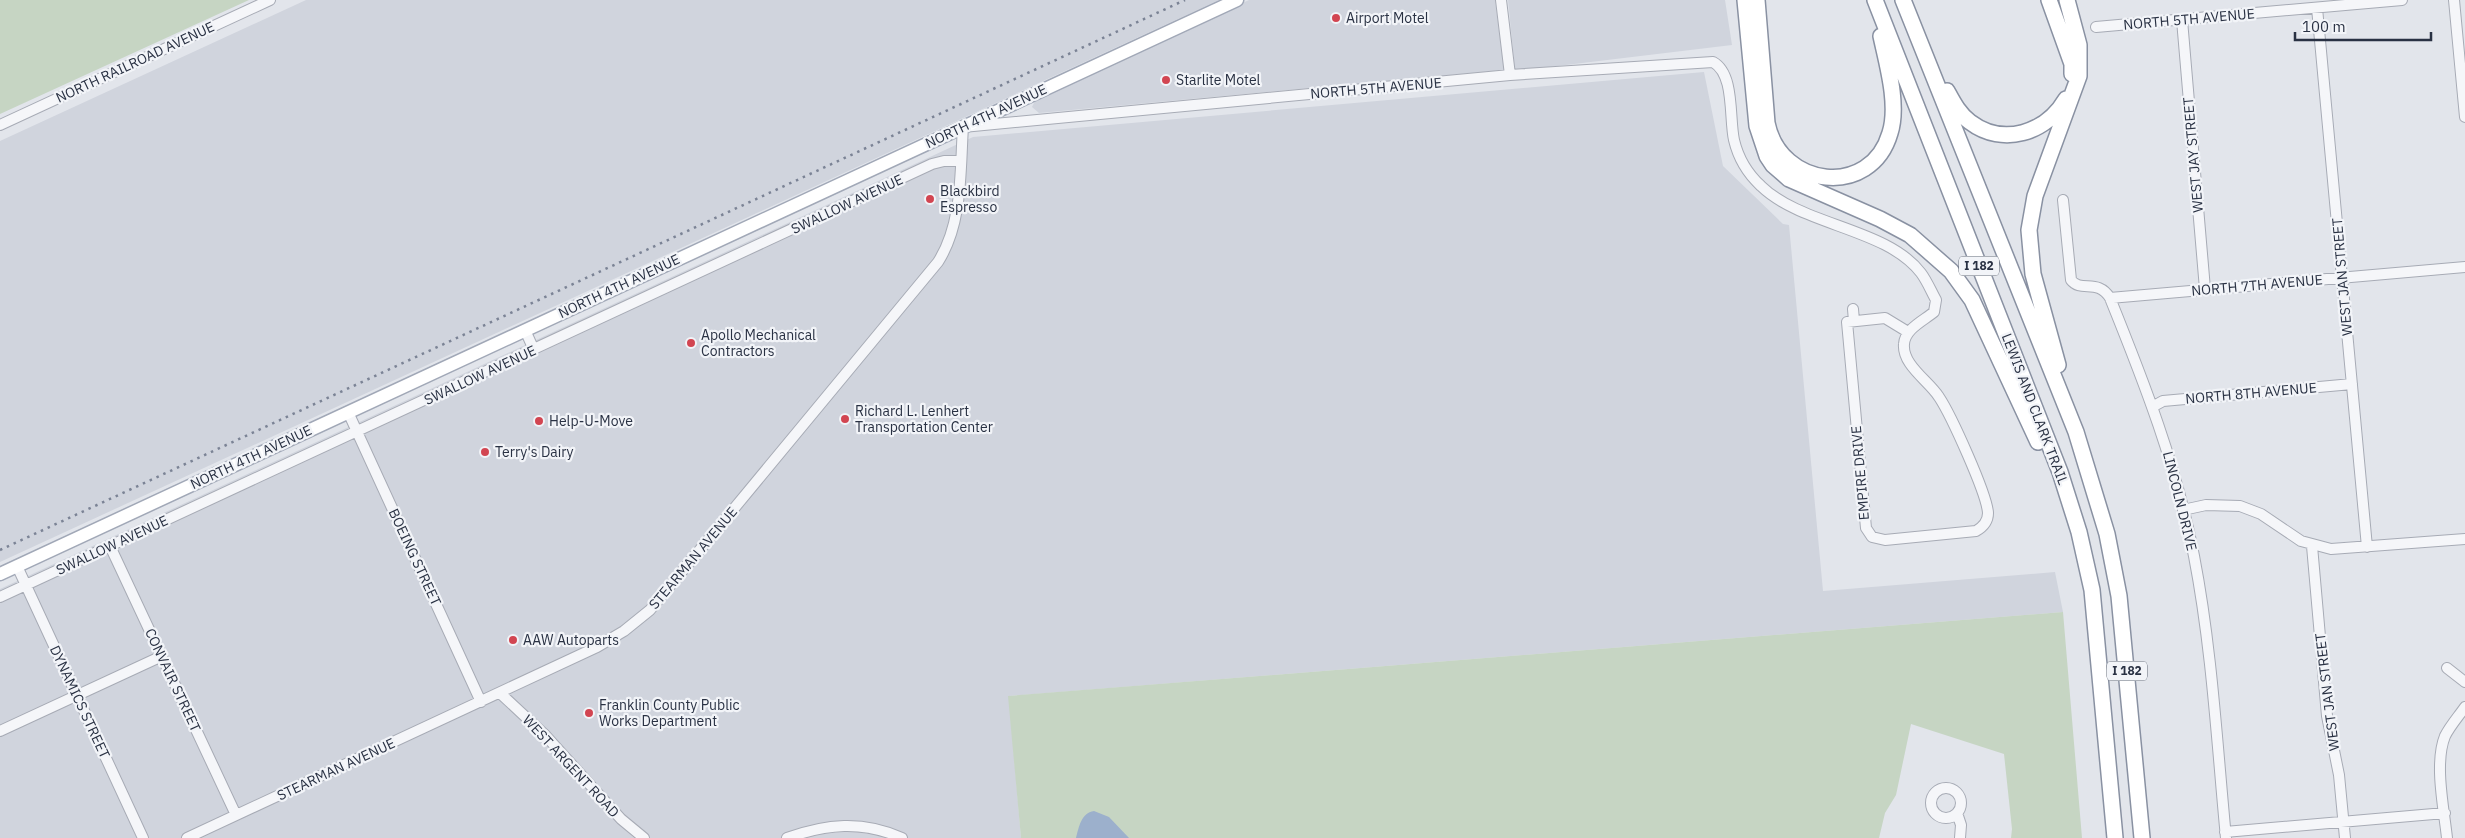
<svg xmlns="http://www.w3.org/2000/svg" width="2465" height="838" font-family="'IBM Plex Sans',sans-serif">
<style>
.built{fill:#d0d4dd}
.green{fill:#c6d5c3}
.water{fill:#9cb0cc}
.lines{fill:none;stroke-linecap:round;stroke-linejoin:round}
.minor-casing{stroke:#a7abb5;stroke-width:12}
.major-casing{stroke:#a1a8b7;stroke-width:15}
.highway-casing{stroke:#8991a2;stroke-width:18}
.minor{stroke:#f5f6f9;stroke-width:10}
.major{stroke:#fff;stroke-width:12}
.highway{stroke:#fff;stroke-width:15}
.rail{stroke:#7b8395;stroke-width:2.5;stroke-dasharray:2.5 5;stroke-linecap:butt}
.poi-dot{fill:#d24551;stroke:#f2f4f8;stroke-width:2}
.labels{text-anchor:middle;stroke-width:4.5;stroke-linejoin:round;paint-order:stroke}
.shield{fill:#f2f4f8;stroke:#656c79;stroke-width:1}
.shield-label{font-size:12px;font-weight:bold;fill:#293143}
.poi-label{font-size:14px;fill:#293143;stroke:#f2f4f8;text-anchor:start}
.street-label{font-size:14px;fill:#293143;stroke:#f2f4f8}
</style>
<rect width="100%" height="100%" fill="#e2e5eb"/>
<path class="built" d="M 306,0 L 1219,0 L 0,562 L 0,141 Z
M 1249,0 L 1495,0 L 1504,70 L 1039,113 L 1032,107 L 1036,99 Z
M 1508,0 L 1725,0 L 1732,45 L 1515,71 Z
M 1704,72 L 1723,166 L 1783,224 L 1789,225 L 1823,591 L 2055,572 L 2063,612 L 1009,696 L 1021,838 L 0,838 L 0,589 L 973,137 Z"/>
<path class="green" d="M 0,0 L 249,0 L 0,114 Z
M 2063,612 L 2082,838 L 2011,838 L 2012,829 L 2004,754 L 1911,724 L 1896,795 L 1885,813 L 1879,838 L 1021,838 L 1008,696 Z"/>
<path class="water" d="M 1094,811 L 1109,817 L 1129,838 L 1076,838 C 1079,827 1081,813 1094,811 Z"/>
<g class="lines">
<g class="minor-casing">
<path id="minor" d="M 1501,0 L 1510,75
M 2454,0 L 2465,117
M 2317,8 L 2367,547
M 2182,20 L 2205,289
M 2096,27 L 2402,0
M 0,125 L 270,0
M 2063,200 L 2071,280 C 2081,293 2098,278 2110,298 C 2144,382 2177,467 2194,556 C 2212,649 2217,744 2226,838
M 2110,298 L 2465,267
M 1853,309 L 1854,321
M 525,330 L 534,350
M 2152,407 L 2163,401 L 2352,384
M 348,412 L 481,702
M 2183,510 L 2206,505 L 2240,506 L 2261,514 L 2301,541 L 2331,549 L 2465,539
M 110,546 L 236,815
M 2312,546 L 2327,716 L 2339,775 L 2345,838
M 17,566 L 143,838
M 0,597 L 932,164 L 944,161 L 961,161
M 2447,668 L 2465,682
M 500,693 L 546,736 L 621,819 L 644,838
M 0,731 L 162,656
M1931 803a15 15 0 1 1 30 0a15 15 0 1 1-30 0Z
M 1957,813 L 1961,825 L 1960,838
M 2225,832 L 2445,813
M 187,838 L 597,647 L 624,631 L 650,610 L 938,262 C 963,223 960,171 963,127 L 1510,75 L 1713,62 C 1735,74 1729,118 1734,140 C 1738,157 1748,174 1761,186 C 1802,226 1887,228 1921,273 C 1927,281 1931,291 1936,300 L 1934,312 C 1923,321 1905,329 1904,344 C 1902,365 1929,381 1939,397 C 1951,415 1987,494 1988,513 C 1988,522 1983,527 1976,531 L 1885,540 L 1872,537 L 1866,528 L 1847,322 L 1885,318 L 1908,332
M 787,838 C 826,824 862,820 902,838
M 2447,838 C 2444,809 2434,763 2445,736 C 2450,726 2458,717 2465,707"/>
</g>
<g class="major-casing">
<path id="major" d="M 0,574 L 1237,0"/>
</g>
<g class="highway-casing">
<path id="highway" d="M 1745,0 L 1757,126 L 1767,156 L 1773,165 L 1789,179 L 1880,219 L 1910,235 L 1951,271 L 1972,300 L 2038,442
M 1757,0 L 1767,123 C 1780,188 1871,199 1890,133 C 1899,105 1887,64 1881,36
M 1875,0 L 2060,472 L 2079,532 L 2092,590 L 2115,838
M 1903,0 L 2076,432 L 2107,534 L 2119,596 L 2142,838
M 2049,0 L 2072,64 L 2072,74
M 1947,91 C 1953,102 1959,114 1970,122 C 2003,147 2046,133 2066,99
M 2058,365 L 2033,274 L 2029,230 L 2035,196 L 2079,76 L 2079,45 L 2067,0"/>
</g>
<use href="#minor" class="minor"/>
<use href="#major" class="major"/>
<use href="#highway" class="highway"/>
<path class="rail" d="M 0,550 L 1185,0"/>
</g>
<g class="poi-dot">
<circle cx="1336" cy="18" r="5"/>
<circle cx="1166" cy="80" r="5"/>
<circle cx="930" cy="199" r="5"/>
<circle cx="691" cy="343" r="5"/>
<circle cx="845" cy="419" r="5"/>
<circle cx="539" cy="421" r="5"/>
<circle cx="485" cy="452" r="5"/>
<circle cx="513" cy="640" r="5"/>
<circle cx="589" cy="713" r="5"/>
</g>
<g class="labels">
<g class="shield">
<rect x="1959" y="256.5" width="40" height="19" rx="4"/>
<rect x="2107" y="661.5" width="40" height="19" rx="4"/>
</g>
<g class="shield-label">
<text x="1979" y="270">I 182</text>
<text x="2127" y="675">I 182</text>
</g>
<g class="poi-label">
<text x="1346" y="23">Airport Motel</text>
<text x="1176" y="85">Starlite Motel</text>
<text x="940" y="196">Blackbird<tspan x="940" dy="16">Espresso</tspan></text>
<text x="701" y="340">Apollo Mechanical<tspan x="701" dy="16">Contractors</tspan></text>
<text x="855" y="416">Richard L. Lenhert<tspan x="855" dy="16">Transportation Center</tspan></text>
<text x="549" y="426">Help-U-Move</text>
<text x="495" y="457">Terry's Dairy</text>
<text x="523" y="645">AAW Autoparts</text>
<text x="599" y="710">Franklin County Public<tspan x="599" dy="16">Works Department</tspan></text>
</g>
<g class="street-label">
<text transform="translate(2189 19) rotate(-5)" y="5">NORTH 5TH AVENUE</text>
<text transform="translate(135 62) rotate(-25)" y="5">NORTH RAILROAD AVENUE</text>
<text transform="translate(1376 88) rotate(-5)" y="5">NORTH 5TH AVENUE</text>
<text transform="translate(986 116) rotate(-25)" y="5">NORTH 4TH AVENUE</text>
<text transform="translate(2193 155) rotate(-95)" y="5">WEST JAY STREET</text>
<text transform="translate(847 204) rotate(-25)" y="5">SWALLOW AVENUE</text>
<text transform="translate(2342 277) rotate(-95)" y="5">WEST JAN STREET</text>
<text transform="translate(2257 285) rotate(-5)" y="5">NORTH 7TH AVENUE</text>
<text transform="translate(619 286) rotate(-25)" y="5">NORTH 4TH AVENUE</text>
<text transform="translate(480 375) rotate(-25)" y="5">SWALLOW AVENUE</text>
<text transform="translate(2251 393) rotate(-5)" y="5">NORTH 8TH AVENUE</text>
<text transform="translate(2035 409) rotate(69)" y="5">LEWIS AND CLARK TRAIL</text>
<text transform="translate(251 457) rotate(-25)" y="5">NORTH 4TH AVENUE</text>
<text transform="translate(1860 473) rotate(-95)" y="5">EMPIRE DRIVE</text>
<text transform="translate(2180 501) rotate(76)" y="5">LINCOLN DRIVE</text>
<text transform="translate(112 545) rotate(-25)" y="5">SWALLOW AVENUE</text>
<text transform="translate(415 557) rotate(65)" y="5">BOEING STREET</text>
<text transform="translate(693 558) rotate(-50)" y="5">STEARMAN AVENUE</text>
<text transform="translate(173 680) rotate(65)" y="5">CONVAIR STREET</text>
<text transform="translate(2327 692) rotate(-97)" y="5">WEST JAN STREET</text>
<text transform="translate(80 702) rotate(65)" y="5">DYNAMICS STREET</text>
<text transform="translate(571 766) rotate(47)" y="5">WEST ARGENT ROAD</text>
<text transform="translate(336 769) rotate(-25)" y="5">STEARMAN AVENUE</text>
</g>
</g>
<path d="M2295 32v8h136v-8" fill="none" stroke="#293143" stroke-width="2.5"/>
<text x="2302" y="32" font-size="15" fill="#293143" stroke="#f2f4f8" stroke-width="4" paint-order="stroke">100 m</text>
</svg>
